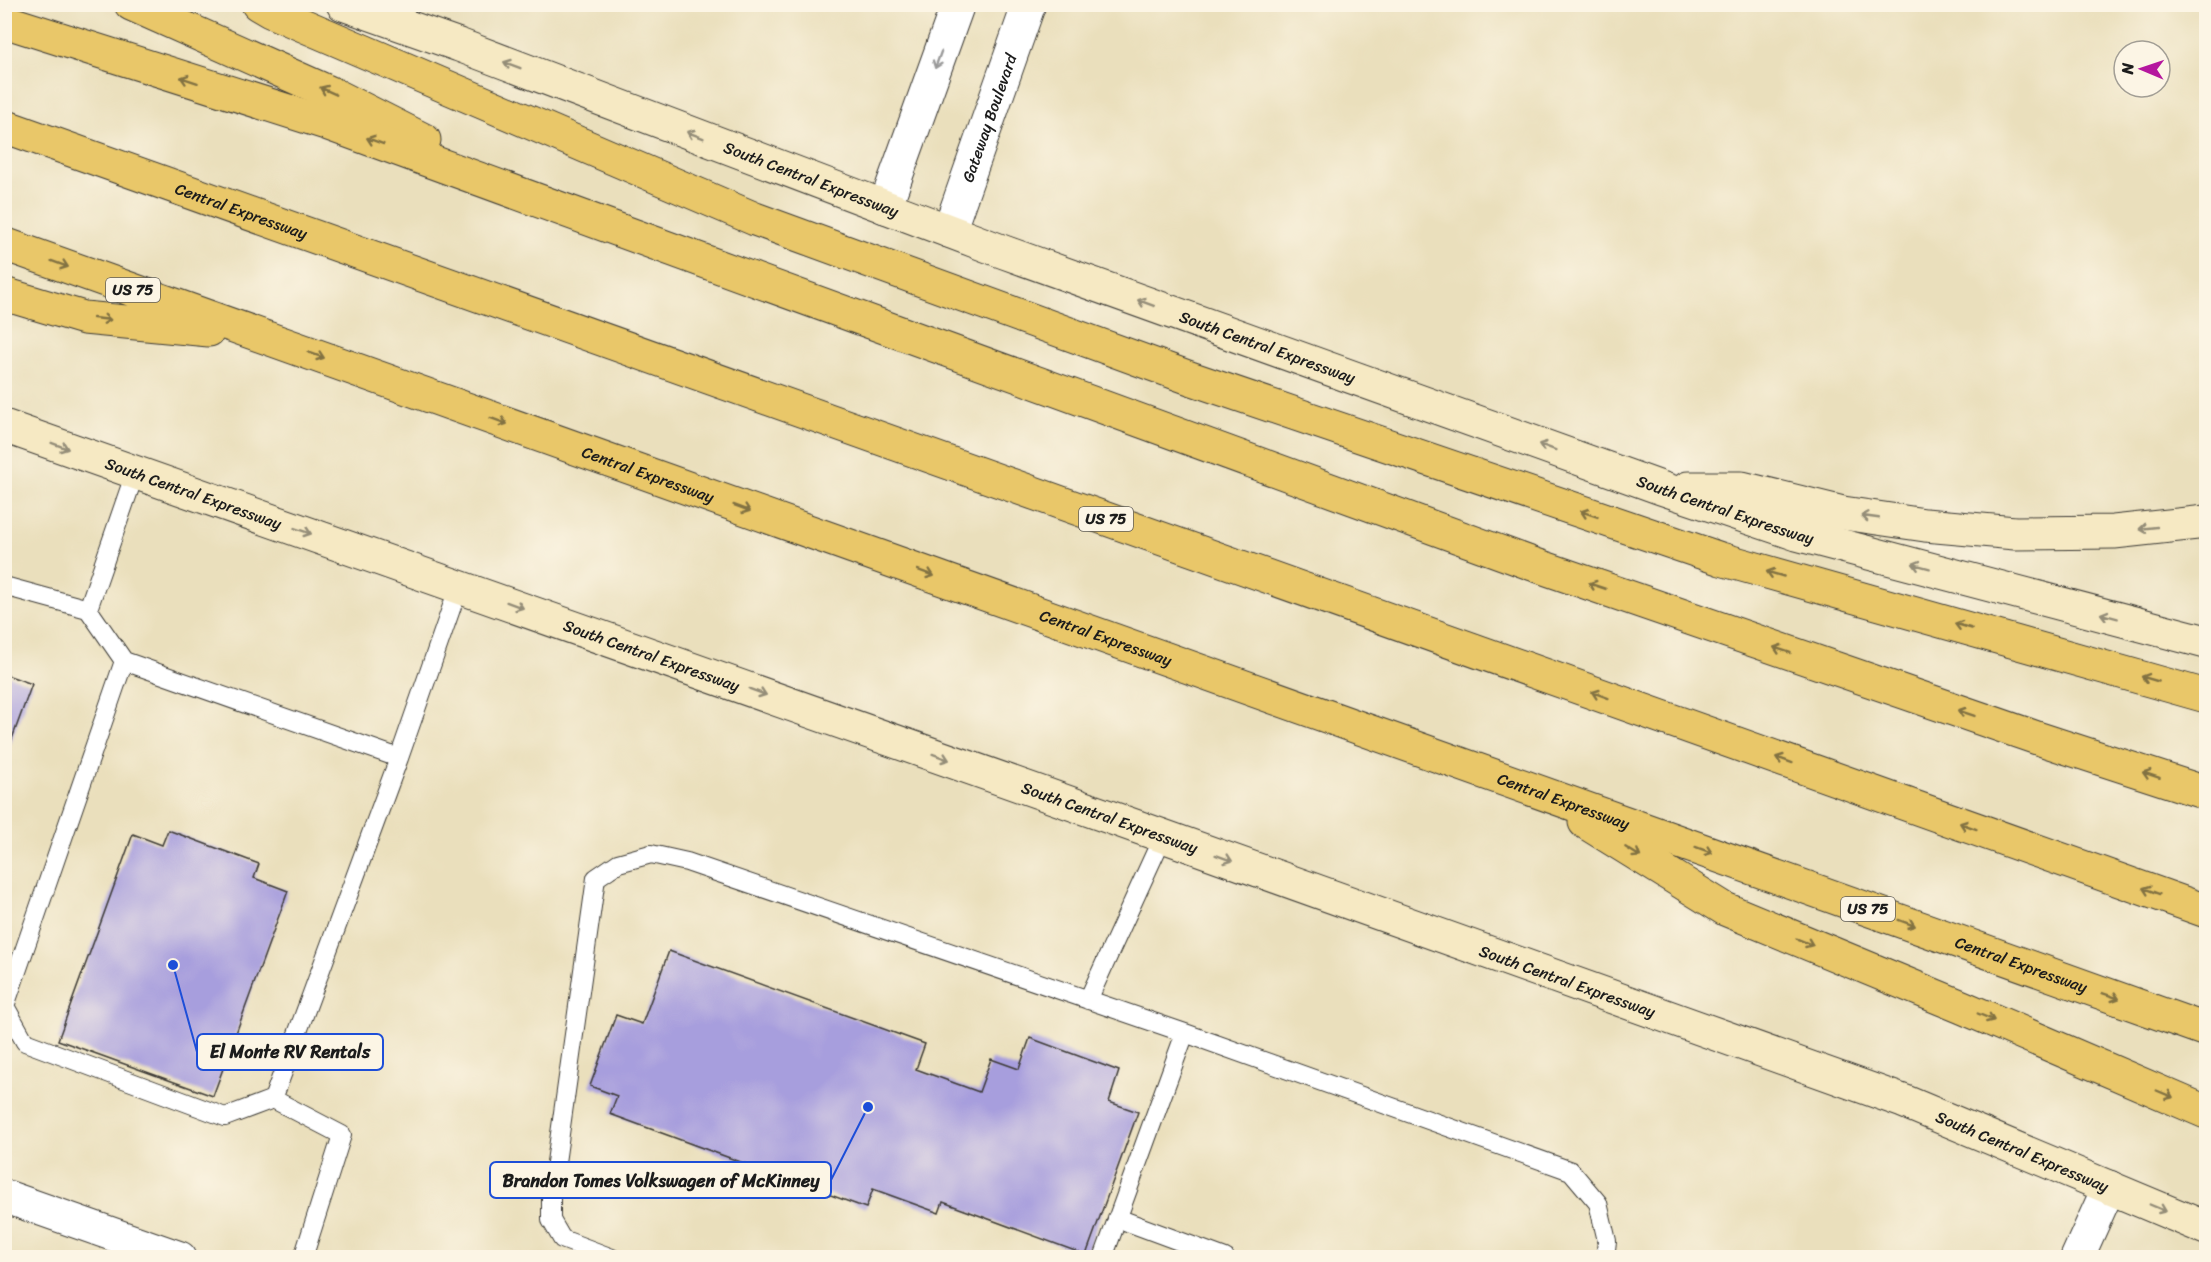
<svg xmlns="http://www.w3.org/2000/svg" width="2211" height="1262" font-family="Sriracha,sans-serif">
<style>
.building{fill:#a79edd}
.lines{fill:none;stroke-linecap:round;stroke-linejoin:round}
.service-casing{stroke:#3b3934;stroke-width:20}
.minor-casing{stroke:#3b3934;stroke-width:35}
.tertiary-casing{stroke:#3b3934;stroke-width:35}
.secondary-casing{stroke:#3b3934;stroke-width:35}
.motorway-casing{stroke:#3b3934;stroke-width:35}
.service{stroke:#fff;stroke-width:18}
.minor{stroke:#fff;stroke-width:33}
.tertiary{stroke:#fff;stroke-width:33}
.secondary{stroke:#f6e9c3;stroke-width:33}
.motorway{stroke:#e9c769;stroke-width:33}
.oneway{stroke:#999}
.oneway2{stroke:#948d78}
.oneway3{stroke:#827242}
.labels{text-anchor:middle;stroke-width:4.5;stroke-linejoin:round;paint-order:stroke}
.shield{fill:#fcf5e5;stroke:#5f5d58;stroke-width:1.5}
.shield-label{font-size:15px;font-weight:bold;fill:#1c1c1c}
.street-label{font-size:16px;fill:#1c1c1c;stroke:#fcf5e5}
.leader{fill:none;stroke:#1d4ed8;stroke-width:2}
.callout-dot{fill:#1d4ed8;stroke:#fcf5e5;stroke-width:2}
.callout{fill:#fcf5e5;stroke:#1d4ed8;stroke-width:2}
.callout-label{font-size:18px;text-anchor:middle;font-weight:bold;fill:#1c1c1c}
</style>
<rect width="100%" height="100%" fill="#fcf5e5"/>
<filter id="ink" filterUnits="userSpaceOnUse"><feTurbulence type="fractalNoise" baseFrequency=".0167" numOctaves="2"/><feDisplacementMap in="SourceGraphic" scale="12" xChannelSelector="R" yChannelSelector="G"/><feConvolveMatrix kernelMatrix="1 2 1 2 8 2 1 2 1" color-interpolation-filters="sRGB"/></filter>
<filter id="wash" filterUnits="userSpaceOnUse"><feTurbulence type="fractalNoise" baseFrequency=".008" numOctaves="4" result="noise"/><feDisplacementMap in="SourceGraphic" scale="24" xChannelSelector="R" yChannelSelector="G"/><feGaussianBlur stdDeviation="1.35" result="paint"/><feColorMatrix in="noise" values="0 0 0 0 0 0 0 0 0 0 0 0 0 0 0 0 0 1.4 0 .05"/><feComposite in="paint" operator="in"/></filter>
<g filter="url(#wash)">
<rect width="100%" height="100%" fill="#eadfbc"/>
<g id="blocks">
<path class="building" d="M 4,674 L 32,684 L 5,758 L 4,758 Z
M 168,830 L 259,864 L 254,878 L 288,891 L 213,1096 L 58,1040 L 133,834 L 162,845 Z
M 669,951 L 925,1044 L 916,1069 L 979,1092 L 991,1059 L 1019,1069 L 1030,1038 L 1119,1071 L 1109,1102 L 1138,1112 L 1086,1255 L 943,1202 L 939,1213 L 873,1189 L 866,1208 L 610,1114 L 617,1096 L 590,1086 L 616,1015 L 642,1024 Z"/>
</g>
</g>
<g filter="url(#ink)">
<use href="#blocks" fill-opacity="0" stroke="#3b3934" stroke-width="1.5"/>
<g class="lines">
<g class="service-casing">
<path id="service" d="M 4,586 L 88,609 L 124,661 L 399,758 L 459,586
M 88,609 L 135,473
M 124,661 L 5,1006 L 25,1042 L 225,1117 L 273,1099 L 399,758
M 1088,1000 L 1163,836
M 273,1099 L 342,1135 L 303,1258
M 1117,1218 L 1225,1258
M 612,1258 L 562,1239 L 551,1220 L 551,1198 L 596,878 L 618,863 L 651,854 L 687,862 L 1185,1033 L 1571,1171 L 1598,1203 L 1607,1241 L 1605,1258
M 1103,1258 L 1185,1033"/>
</g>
<g class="minor-casing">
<g id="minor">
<path d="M 885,207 L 958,4"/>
<path id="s1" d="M 949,231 L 1029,4"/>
</g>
</g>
<g class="tertiary-casing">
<path id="tertiary" d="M 4,1196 L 180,1258
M 2077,1258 L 2109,1187"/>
</g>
<g class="secondary-casing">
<g id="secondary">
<path id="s2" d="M 343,4 L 459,45 L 1004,252 L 1661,488 L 1797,534 L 2206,642"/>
<path id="s3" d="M 4,426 L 1163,836 L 1903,1101 L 2206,1228"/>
<path d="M 1688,488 L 1742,488 L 1843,513 L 1925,525 L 2015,533 L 2114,532 L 2206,522"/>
</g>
</g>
<g class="motorway-casing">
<g id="motorway">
<path d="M 131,4 L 335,95 L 424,140"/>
<path d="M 258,4 L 270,11 L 755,219 L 1190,378 L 1721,559 L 2206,696"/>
<path d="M 4,21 L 326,123 L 1530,563 L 2037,738 L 2206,793"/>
<path id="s4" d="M 4,126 L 2206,911"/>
<path id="s5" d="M 4,244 L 2206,1030"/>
<path d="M 4,294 L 84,318 L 209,330"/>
<path d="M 1585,822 L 1725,909 L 1962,1007 L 2206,1112"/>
</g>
</g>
<use href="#service" class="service"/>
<use href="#minor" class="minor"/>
<use href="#tertiary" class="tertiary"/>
<use href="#secondary" class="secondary"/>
<use href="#motorway" class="motorway"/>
</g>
<defs><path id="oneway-shaft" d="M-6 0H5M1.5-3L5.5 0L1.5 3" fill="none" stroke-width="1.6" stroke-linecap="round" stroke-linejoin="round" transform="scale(1.5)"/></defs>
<use class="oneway" href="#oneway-shaft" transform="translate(938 60) rotate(110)"/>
<g class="oneway2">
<use href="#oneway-shaft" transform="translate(512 65) rotate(-159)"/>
<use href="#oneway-shaft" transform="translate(695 135) rotate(-159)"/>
<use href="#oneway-shaft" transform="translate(1146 303) rotate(-160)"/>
<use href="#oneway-shaft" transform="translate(60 446) rotate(20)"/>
<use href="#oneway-shaft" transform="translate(1547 447) rotate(-160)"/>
<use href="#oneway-shaft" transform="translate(1870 517) rotate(-172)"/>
<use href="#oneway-shaft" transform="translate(2148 528) rotate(174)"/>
<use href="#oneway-shaft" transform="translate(303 531) rotate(19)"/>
<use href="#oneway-shaft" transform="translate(1921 566) rotate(-165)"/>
<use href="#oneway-shaft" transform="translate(515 605) rotate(20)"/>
<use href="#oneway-shaft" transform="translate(2109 616) rotate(-165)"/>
<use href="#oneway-shaft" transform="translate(758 692) rotate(20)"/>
<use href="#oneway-shaft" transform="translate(941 757) rotate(20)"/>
<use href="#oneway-shaft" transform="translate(1224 858) rotate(20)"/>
<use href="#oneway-shaft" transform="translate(2158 1208) rotate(23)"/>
</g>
<g class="oneway3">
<use href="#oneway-shaft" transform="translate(189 80) rotate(-162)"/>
<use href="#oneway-shaft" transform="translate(328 91) rotate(-156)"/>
<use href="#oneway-shaft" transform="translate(375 141) rotate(-160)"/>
<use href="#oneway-shaft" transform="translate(60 264) rotate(20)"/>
<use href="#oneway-shaft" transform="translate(102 319) rotate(6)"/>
<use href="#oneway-shaft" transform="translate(316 355) rotate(20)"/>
<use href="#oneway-shaft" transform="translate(499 421) rotate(20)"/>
<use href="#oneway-shaft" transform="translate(742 508) rotate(20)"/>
<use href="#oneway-shaft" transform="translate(1589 514) rotate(-161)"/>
<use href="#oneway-shaft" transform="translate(926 573) rotate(20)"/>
<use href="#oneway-shaft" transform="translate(1775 574) rotate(-164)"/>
<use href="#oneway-shaft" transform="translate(1597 586) rotate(-161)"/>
<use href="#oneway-shaft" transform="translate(1963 626) rotate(-164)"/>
<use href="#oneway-shaft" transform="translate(1782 650) rotate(-161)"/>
<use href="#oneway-shaft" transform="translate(2150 679) rotate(-164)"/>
<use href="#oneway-shaft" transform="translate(1600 695) rotate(-160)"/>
<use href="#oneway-shaft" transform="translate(1966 713) rotate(-161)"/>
<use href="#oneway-shaft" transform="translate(1784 760) rotate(-160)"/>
<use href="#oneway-shaft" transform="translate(2151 775) rotate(-162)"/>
<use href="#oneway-shaft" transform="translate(1968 826) rotate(-160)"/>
<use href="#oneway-shaft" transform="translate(1704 850) rotate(20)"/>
<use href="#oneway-shaft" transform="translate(1633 852) rotate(32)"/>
<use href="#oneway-shaft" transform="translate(2151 891) rotate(-160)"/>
<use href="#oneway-shaft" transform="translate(1907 923) rotate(20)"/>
<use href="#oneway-shaft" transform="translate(1805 942) rotate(22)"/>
<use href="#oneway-shaft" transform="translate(2111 996) rotate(19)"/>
<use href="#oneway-shaft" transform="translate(1986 1017) rotate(23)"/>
<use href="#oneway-shaft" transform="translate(2165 1094) rotate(23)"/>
</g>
</g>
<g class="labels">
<g class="shield">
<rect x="106" y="278" width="54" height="24" rx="4.5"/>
<rect x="1079" y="507" width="54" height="24" rx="4.5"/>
<rect x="1841" y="897" width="54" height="24" rx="4.5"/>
</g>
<g class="shield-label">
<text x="133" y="295">US 75</text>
<text x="1106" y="524">US 75</text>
<text x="1868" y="914">US 75</text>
</g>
<g class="street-label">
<text dy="6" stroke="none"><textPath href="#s1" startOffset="120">Gateway Boulevard</textPath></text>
<text dy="6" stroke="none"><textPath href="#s2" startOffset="500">South Central Expressway</textPath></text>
<text dy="6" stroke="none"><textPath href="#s4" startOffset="252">Central Expressway</textPath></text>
<text dy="6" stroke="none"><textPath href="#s2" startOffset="986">South Central Expressway</textPath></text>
<text dy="6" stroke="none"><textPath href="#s5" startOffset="684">Central Expressway</textPath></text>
<text dy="6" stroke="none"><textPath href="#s3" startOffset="201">South Central Expressway</textPath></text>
<text dy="6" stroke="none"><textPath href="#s2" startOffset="1472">South Central Expressway</textPath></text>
<text dy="6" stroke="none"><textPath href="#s5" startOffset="1170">Central Expressway</textPath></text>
<text dy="6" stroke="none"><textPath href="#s3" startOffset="687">South Central Expressway</textPath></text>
<text dy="6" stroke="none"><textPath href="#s5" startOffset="1656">Central Expressway</textPath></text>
<text dy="6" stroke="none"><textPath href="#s3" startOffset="1173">South Central Expressway</textPath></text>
<text dy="6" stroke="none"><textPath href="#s5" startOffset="2142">Central Expressway</textPath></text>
<text dy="6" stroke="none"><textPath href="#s3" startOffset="1659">South Central Expressway</textPath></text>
<text dy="6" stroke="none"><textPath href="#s3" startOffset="2145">South Central Expressway</textPath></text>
</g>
</g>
<path class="leader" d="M173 965L197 1052M868 1107L831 1180"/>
<g class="callout-dot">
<circle cx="173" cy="965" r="6"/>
<circle cx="868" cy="1107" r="6"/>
</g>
<g class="callout">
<rect x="197" y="1034" width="186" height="36" rx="6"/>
<rect x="490" y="1162" width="341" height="36" rx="6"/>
</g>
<g class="callout-label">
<text x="290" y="1058">El Monte RV Rentals</text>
<text x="661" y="1187">Brandon Tomes Volkswagen of McKinney</text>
</g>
<rect width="2211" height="1262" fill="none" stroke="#fcf5e5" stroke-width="24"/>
<g transform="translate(2142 69) rotate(272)"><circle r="28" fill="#fcf5e5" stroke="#a29e95" stroke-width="1.5"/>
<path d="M0-4.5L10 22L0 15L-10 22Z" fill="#b5179e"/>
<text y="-9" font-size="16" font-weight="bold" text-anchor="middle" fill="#1c1c1c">N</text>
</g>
</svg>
